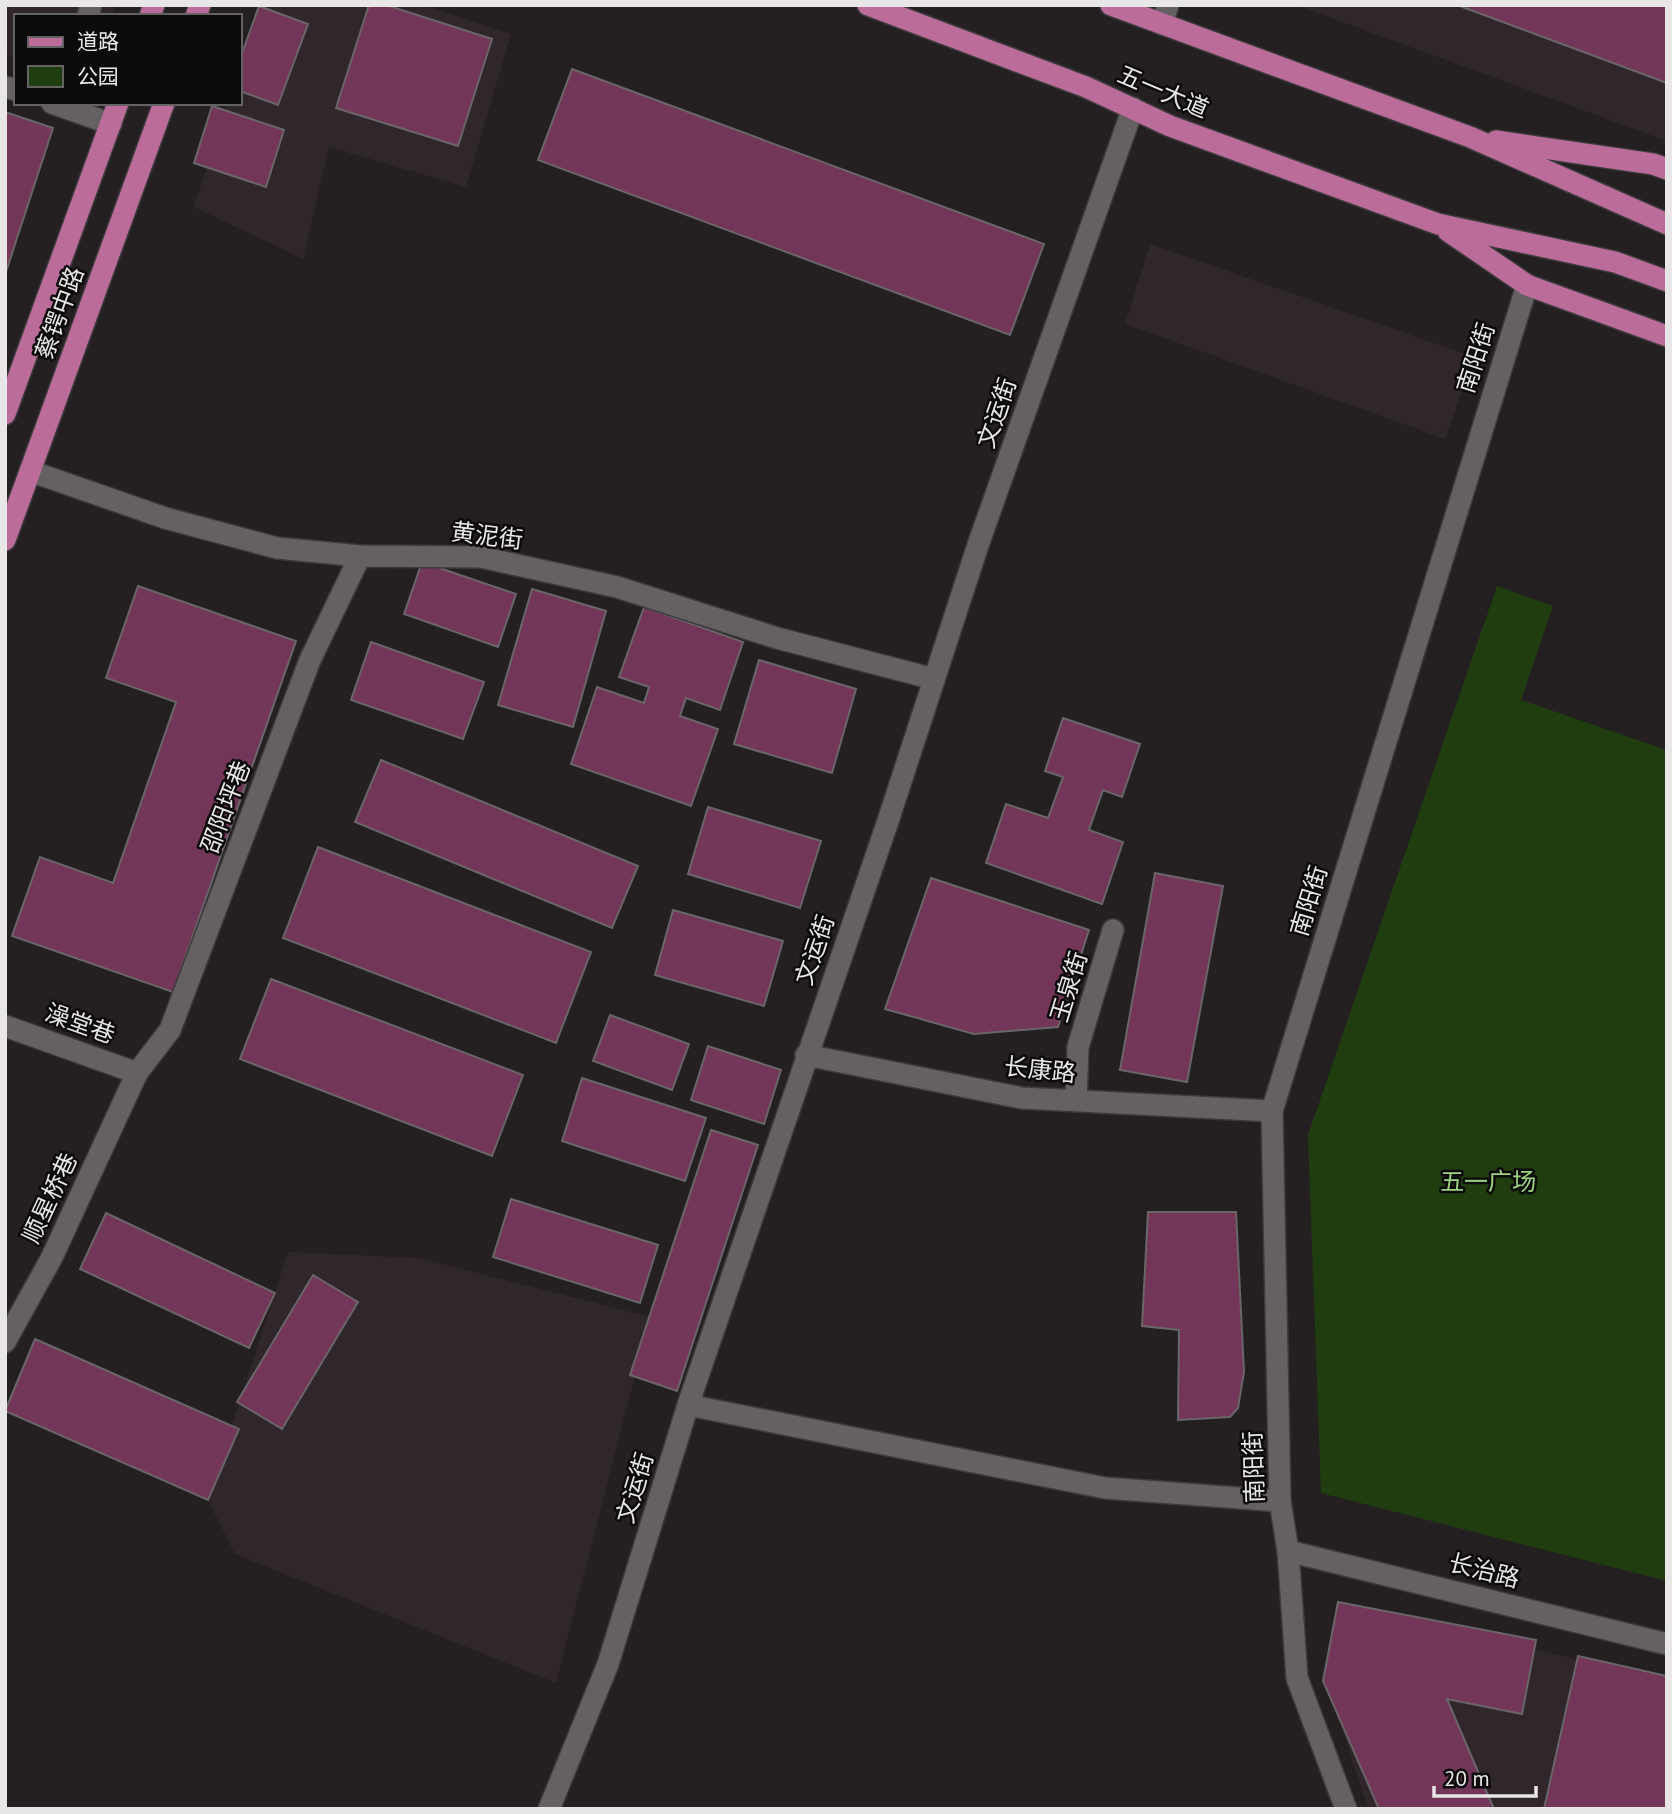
<svg xmlns="http://www.w3.org/2000/svg" width="1672" height="1814" font-family="'PT Sans','Noto Sans SC',sans-serif">
<style>
.built{fill:#30272c}
.green{fill:#203d0f}
.building{fill:#733659;stroke:#6a6567;stroke-width:2}
.lines{fill:none;stroke-linecap:round;stroke-linejoin:round}
.minor-casing{stroke:#3d3a3b;stroke-width:24}
.major-casing{stroke:#3d3a3b;stroke-width:24}
.minor{stroke:#656062;stroke-width:21}
.major{stroke:#bc6c9a;stroke-width:21}
.labels{text-anchor:middle;stroke-width:5;stroke-linejoin:round;paint-order:stroke}
.street-label{font-size:24px;fill:#e9e6e7;stroke:#0c0a0b}
.park-label{font-size:24px;fill:#9bd37f;stroke:#0c0a0b}
</style>
<rect width="100%" height="100%" fill="#242022"/>
<path class="built" d="M 5,5 L 116,5 L 112,16 L 16,16 L 16,58 L 5,54 Z
M 423,5 L 511,34 L 466,187 L 329,147 L 303,259 L 194,207 L 228,103 L 240,103 L 240,66 L 259,6 Z
M 1296,5 L 1667,5 L 1667,141 Z
M 1150,244 L 1474,357 L 1445,439 L 1125,324 Z
M 288,1252 L 419,1258 L 650,1317 L 556,1683 L 235,1554 L 208,1500 Z
M 1338,1602 L 1667,1681 L 1667,1809 L 1368,1809 L 1336,1709 Z"/>
<path class="green" d="M 1497,586 L 1553,606 L 1521,700 L 1667,750 L 1667,1581 L 1321,1493 L 1308,1135 Z"/>
<path class="building" d="M 369,5 L 386,5 L 492,39 L 458,146 L 336,108 Z
M 1457,5 L 1667,5 L 1667,83 Z
M 259,6 L 308,24 L 278,105 L 240,91 L 240,59 Z
M 572,69 L 1044,244 L 1010,335 L 538,160 Z
M 212,106 L 284,130 L 266,187 L 194,163 Z
M 5,112 L 53,128 L 5,275 Z
M 422,562 L 516,594 L 498,647 L 404,614 Z
M 138,586 L 296,641 L 173,992 L 12,936 L 40,857 L 113,883 L 176,702 L 106,678 Z
M 532,589 L 606,611 L 573,727 L 498,705 Z
M 644,607 L 743,642 L 720,710 L 686,698 L 680,716 L 718,729 L 691,806 L 571,764 L 597,687 L 644,703 L 649,687 L 619,677 Z
M 371,642 L 484,682 L 463,739 L 351,700 Z
M 759,660 L 856,689 L 832,773 L 734,744 Z
M 1063,718 L 1140,744 L 1122,797 L 1103,790 L 1089,830 L 1123,842 L 1102,904 L 986,863 L 1006,804 L 1048,818 L 1063,777 L 1045,771 Z
M 381,760 L 638,866 L 612,928 L 355,822 Z
M 708,807 L 821,841 L 800,908 L 688,874 Z
M 318,847 L 591,952 L 556,1043 L 283,938 Z
M 1155,873 L 1223,886 L 1187,1082 L 1120,1070 Z
M 931,878 L 1089,930 L 1058,1027 L 974,1034 L 885,1009 Z
M 673,910 L 783,941 L 764,1006 L 655,975 Z
M 271,979 L 523,1075 L 492,1156 L 240,1059 Z
M 610,1015 L 689,1044 L 672,1090 L 593,1061 Z
M 708,1046 L 781,1070 L 764,1124 L 691,1100 Z
M 582,1078 L 706,1118 L 685,1181 L 562,1141 Z
M 711,1130 L 758,1145 L 677,1391 L 630,1375 Z
M 511,1199 L 658,1245 L 640,1303 L 493,1257 Z
M 1148,1212 L 1236,1212 L 1244,1372 L 1238,1408 L 1230,1417 L 1178,1420 L 1179,1330 L 1142,1326 Z
M 106,1213 L 275,1293 L 249,1348 L 80,1269 Z
M 313,1275 L 358,1302 L 282,1429 L 237,1402 Z
M 35,1339 L 239,1429 L 208,1500 L 5,1411 Z
M 1338,1602 L 1536,1640 L 1522,1714 L 1447,1699 L 1494,1809 L 1379,1809 L 1323,1681 Z
M 1578,1656 L 1667,1676 L 1667,1809 L 1544,1809 Z"/>
<g class="lines">
<g class="minor-casing">
<path id="minor" d="M 88,16 L 91,5
M 1162,24 L 1168,5
M 5,87 L 16,90
M 52,103 L 111,124
M 30,471 L 165,518 L 277,548 L 360,556 L 481,557 L 617,587 L 777,638 L 934,679
M 5,1026 L 137,1073
M 806,1055 L 1022,1098 L 1272,1111
M 1076,1101 L 1078,1047 L 1113,930
M 5,1342 L 52,1257 L 137,1073 L 170,1030 L 310,660 L 360,556
M 688,1405 L 1105,1488 L 1280,1501
M 1288,1551 L 1667,1644
M 549,1809 L 608,1664 L 688,1405 L 888,821 L 978,545 L 1133,108
M 1346,1809 L 1297,1678 L 1288,1551 L 1280,1501 L 1272,1111 L 1527,285"/>
</g>
<g class="major-casing">
<path id="major" d="M 868,5 L 1086,87 L 1170,126 L 1438,224 L 1615,262 L 1667,281
M 1111,5 L 1470,137 L 1667,224
M 150,16 L 154,5
M 196,16 L 200,5
M 1496,141 L 1653,164 L 1667,169
M 1448,231 L 1527,285 L 1667,336
M 5,414 L 118,103
M 5,540 L 164,103"/>
</g>
<use href="#minor" class="minor"/>
<use href="#major" class="major"/>
</g>
<g class="labels">
<g class="street-label">
<text transform="translate(1163 92) rotate(23)" y="8">五一大道</text>
<text transform="translate(60 313) rotate(-70)" y="8">蔡锷中路</text>
<text transform="translate(1476 358) rotate(-72)" y="8">南阳街</text>
<text transform="translate(997 413) rotate(-71)" y="8">文运街</text>
<text transform="translate(487 536) rotate(7)" y="8">黄泥街</text>
<text transform="translate(226 807) rotate(-69)" y="8">邵阳坪巷</text>
<text transform="translate(1309 901) rotate(-73)" y="8">南阳街</text>
<text transform="translate(815 950) rotate(-71)" y="8">文运街</text>
<text transform="translate(1069 987) rotate(-73)" y="8">玉泉街</text>
<text transform="translate(80 1024) rotate(20)" y="8">澡堂巷</text>
<text transform="translate(1040 1070) rotate(6)" y="8">长康路</text>
<text transform="translate(50 1198) rotate(-65)" y="8">顺星桥巷</text>
<text transform="translate(1254 1467) rotate(-92)" y="8">南阳街</text>
<text transform="translate(635 1488) rotate(-73)" y="8">文运街</text>
<text transform="translate(1484 1571) rotate(14)" y="8">长治路</text>
</g>
<g class="park-label">
<text x="1488" y="1190">五一广场</text>
</g>
</g>
<rect width="1672" height="1814" fill="none" stroke="#e9e6e7" stroke-width="14"/>
<rect x="14" y="14" width="228" height="91" fill="#0c0a0b" stroke="#646263" stroke-width="2"/>
<rect x="28" y="37" width="35" height="10" fill="#bc6c9a" stroke="#646263" stroke-width="2"/>
<text x="77" y="49" font-size="21" fill="#e9e6e7">道路</text>
<rect x="28" y="66" width="35" height="21" fill="#203d0f" stroke="#646263" stroke-width="2"/>
<text x="77" y="84" font-size="21" fill="#e9e6e7">公园</text>
<path d="M1434 1786v10h102v-10" fill="none" stroke="#e9e6e7" stroke-width="3.5"/>
<text x="1444" y="1786" font-size="21" fill="#e9e6e7" stroke="#0c0a0b" stroke-width="5" paint-order="stroke">20 m</text>
</svg>
